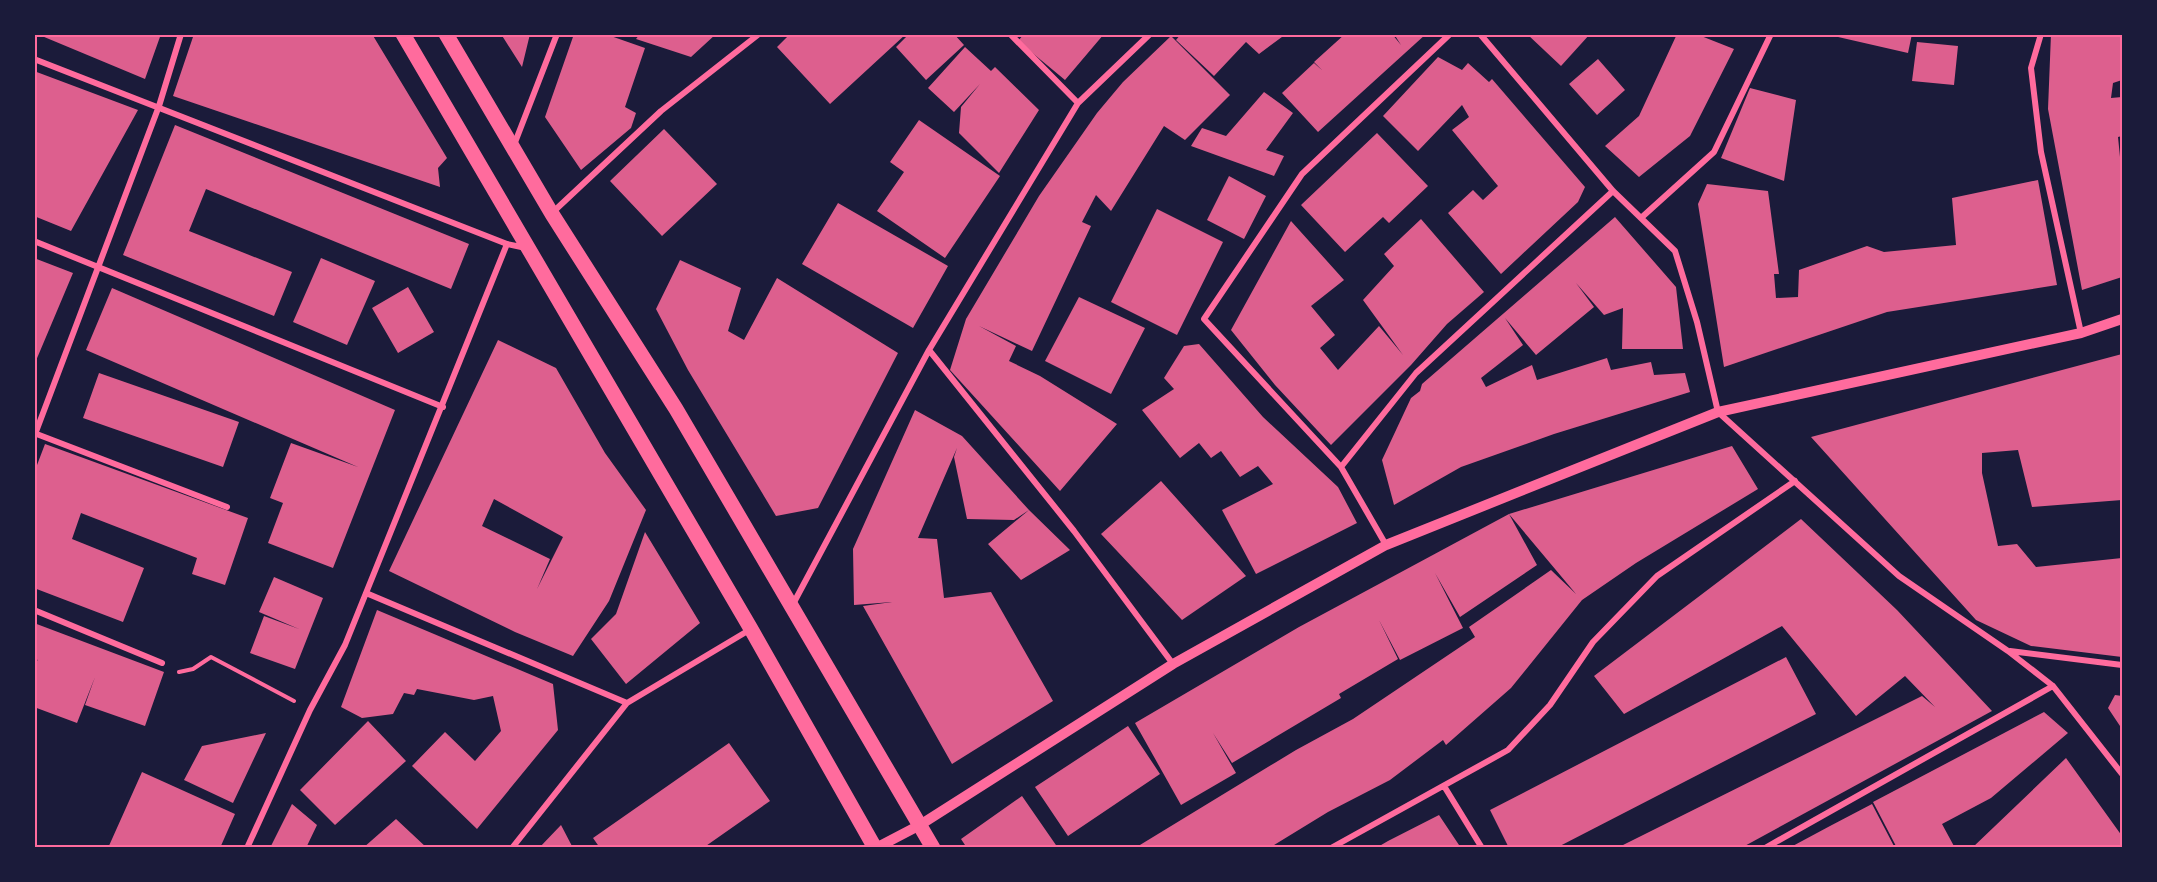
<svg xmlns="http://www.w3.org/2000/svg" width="2157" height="882" font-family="'PT Sans',sans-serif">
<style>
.building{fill:#dd5f8e;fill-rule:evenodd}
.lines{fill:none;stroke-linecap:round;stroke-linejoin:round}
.path{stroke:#ff6b9d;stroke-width:4}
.minor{stroke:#ff6b9d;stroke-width:6}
.tertiary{stroke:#ff6b9d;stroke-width:10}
.primary{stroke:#ff6b9d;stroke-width:15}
.neatline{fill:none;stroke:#ff6b9d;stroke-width:2}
</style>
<rect width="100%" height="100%" fill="#1b1b3a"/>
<path class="building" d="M 37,34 L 161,34 L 145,79 Z
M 194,34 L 372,34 L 447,158 L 438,168 L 440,187 L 173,96 Z
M 501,34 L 530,34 L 522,67 Z
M 574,34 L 605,34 L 645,48 L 625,107 L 636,113 L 631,128 L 581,170 L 545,117 Z
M 640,34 L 716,34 L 691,57 L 636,39 Z
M 790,34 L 906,34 L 830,104 L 777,47 Z
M 909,34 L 954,34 L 964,45 L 926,80 L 896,47 Z
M 1024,34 L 1104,34 L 1065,80 L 1018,41 Z
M 1181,34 L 1286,34 L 1259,54 L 1246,42 L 1214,76 L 1176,40 Z
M 1345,34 L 1392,34 L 1401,45 L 1394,34 L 1426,34 L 1318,132 L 1282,93 L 1314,63 L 1323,71 L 1314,62 Z
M 1527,34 L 1590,34 L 1561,66 Z
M 1677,34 L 1696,34 L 1734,49 L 1690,136 L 1639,177 L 1605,146 L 1639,116 Z
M 1825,34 L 1912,34 L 1908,53 Z
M 2051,34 L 2122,34 L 2122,80 L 2113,83 L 2111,98 L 2122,97 L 2122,136 L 2118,137 L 2122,177 L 2122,277 L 2082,290 L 2048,109 Z
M 1171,36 L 1230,95 L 1185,140 L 1164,126 L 1111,211 L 1096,195 L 1082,222 L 1091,226 L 1032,351 L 979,326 L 1016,346 L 1009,361 L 1040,376 L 1117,424 L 1060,491 L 950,370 L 966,319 L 1039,196 L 1097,113 L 1123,82 Z
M 1917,42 L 1958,46 L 1954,85 L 1912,81 Z
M 965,47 L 991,71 L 995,67 L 1039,110 L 999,173 L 959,133 L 961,107 L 980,84 L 954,112 L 928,88 Z
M 1438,57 L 1462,70 L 1468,63 L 1489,82 L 1492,79 L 1585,187 L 1578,202 L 1501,274 L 1448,213 L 1473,190 L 1483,200 L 1498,186 L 1452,130 L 1469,117 L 1462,105 L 1418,151 L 1383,116 Z
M 1598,59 L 1625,90 L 1597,115 L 1569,84 Z
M 34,71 L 138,110 L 71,231 L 34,216 Z
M 1750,88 L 1796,100 L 1784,181 L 1721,158 Z
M 1264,92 L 1293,113 L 1266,150 L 1284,156 L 1274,176 L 1191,146 L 1202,128 L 1226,136 Z
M 919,120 L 1000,176 L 945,258 L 877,211 L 904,172 L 890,162 Z
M 175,125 L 469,244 L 451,289 L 206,189 L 189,231 L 292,272 L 274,316 L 123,255 Z
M 664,129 L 717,184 L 662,236 L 610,181 Z
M 1377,133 L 1428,186 L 1389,223 L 1383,217 L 1345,252 L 1301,205 Z
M 1229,176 L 1266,196 L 1244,239 L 1207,220 Z
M 2038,180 L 2057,285 L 1887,312 L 1724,367 L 1698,204 L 1707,184 L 1768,191 L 1779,274 L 1774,274 L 1776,298 L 1798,297 L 1799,270 L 1867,246 L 1884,252 L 1956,245 L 1952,198 Z
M 838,203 L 948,266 L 913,328 L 802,264 Z
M 1157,209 L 1223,242 L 1177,335 L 1111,302 Z
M 1615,217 L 1676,287 L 1683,349 L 1622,349 L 1623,308 L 1604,315 L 1576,283 L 1594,307 L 1536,355 L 1505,318 L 1523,345 L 1481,378 L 1486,387 L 1532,365 L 1537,380 L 1607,358 L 1611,370 L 1651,362 L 1654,375 L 1685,373 L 1690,392 L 1554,434 L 1461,467 L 1394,505 L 1382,460 L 1411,398 L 1420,391 L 1422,384 Z
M 1421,219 L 1484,292 L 1447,324 L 1411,365 L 1331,445 L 1275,385 L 1231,330 L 1291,221 L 1344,280 L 1311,306 L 1335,335 L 1320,348 L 1338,370 L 1379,326 L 1403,355 L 1363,300 L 1394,266 L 1384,254 Z
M 34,258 L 73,273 L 35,363 L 34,363 Z
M 321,258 L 375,281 L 347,345 L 293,322 Z
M 680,260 L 741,288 L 728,331 L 744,340 L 777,278 L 898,353 L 818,508 L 776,516 L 688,370 L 656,309 Z
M 408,287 L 434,332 L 398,353 L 372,308 Z
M 112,288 L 395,410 L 333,568 L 268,543 L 283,503 L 270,498 L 291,443 L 358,467 L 86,350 Z
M 1079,297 L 1145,328 L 1111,394 L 1045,361 Z
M 498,340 L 556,368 L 605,453 L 646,510 L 609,601 L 573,656 L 515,632 L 389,571 ZM 494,499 L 563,537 L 537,589 L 550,559 L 482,526 Z
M 1199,344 L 1263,417 L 1338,487 L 1357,523 L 1256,574 L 1222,510 L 1273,484 L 1258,466 L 1240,477 L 1221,451 L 1211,458 L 1199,443 L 1180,458 L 1142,410 L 1174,389 L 1164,378 L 1184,346 Z
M 2122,354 L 2122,500 L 2032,507 L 2018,450 L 1982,453 L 1982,473 L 1998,546 L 2017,544 L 2036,567 L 2122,558 L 2122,657 L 2031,646 L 1976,620 L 1811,437 Z
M 99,373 L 239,422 L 223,467 L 83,418 Z
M 915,410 L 962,436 L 1029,510 L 1070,550 L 1021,580 L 988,544 L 1029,510 L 1014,520 L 967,519 L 954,457 L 957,448 L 918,538 L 937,539 L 944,598 L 991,592 L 1053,701 L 952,764 L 863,606 L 892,602 L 854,605 L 853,549 Z
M 45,444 L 248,518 L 225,585 L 192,574 L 197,558 L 81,513 L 72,539 L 144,568 L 123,622 L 34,588 L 34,473 Z
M 1732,446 L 1758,489 L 1636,563 L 1582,600 L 1511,688 L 1446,745 L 1443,740 L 1390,780 L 1328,812 L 1269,848 L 1135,848 L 1296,750 L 1353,719 L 1475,637 L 1469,627 L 1551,570 L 1576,594 L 1509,514 Z
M 1161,481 L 1246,576 L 1182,620 L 1101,534 Z
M 1509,514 L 1537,565 L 1460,617 L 1435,573 L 1463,628 L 1400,660 L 1379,620 L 1398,659 L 1339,694 L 1341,698 L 1232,763 L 1213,733 L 1236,773 L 1181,805 L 1135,723 L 1299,627 Z
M 1801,519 L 1897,610 L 1992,711 L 1741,848 L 1617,848 L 1922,696 L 1935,707 L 1905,676 L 1856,716 L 1782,626 L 1624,714 L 1594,676 Z
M 645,532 L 700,623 L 626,684 L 591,639 L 616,614 Z
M 274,577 L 323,598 L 295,669 L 250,653 L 264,616 L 299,629 L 259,612 Z
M 377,610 L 553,684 L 558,730 L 477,829 L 412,766 L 445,732 L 475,761 L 501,731 L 493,696 L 474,700 L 417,689 L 414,695 L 404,693 L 393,714 L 362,718 L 341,707 Z
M 34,623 L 164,672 L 145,726 L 85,705 L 95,677 L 77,723 L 34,707 L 34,668 L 38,659 L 34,665 Z
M 1786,657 L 1816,714 L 1556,848 L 1509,848 L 1490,810 Z
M 2115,695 L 2122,696 L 2122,729 L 2108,708 Z
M 2044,712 L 2068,733 L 1991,798 L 1942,824 L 1955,848 L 1897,848 L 1873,802 Z
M 368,721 L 406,761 L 335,825 L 300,790 Z
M 1128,726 L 1160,774 L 1068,836 L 1035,787 Z
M 266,733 L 233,803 L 184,780 L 202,746 Z
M 729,743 L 770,801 L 703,848 L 600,848 L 593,838 Z
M 2066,758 L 2122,836 L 2122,848 L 1972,848 Z
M 142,772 L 235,814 L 220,848 L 108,848 Z
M 1022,796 L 1058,848 L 967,848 L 961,839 Z
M 292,804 L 317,825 L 306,848 L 270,848 Z
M 1872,804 L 1895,848 L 1789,848 L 1830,826 Z
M 1439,815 L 1461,848 L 1376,848 L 1388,841 Z
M 396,819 L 427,848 L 363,848 Z
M 561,825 L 573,848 L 539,848 Z"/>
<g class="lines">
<path class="path" d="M 179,672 L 193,669 L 211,657 L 294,701"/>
<path class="minor" d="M 1010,34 L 1078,103
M 1480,34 L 1613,191 L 1675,251 L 1697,322 L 1718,412 L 1899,576 L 2008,651 L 2053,686 L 2122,774
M 2041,34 L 2031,68 L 2041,152 L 2081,333
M 34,59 L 507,244
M 514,145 L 557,34
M 553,212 L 661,111 L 759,34
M 1641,218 L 1714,152 L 1771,34
M 34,241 L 443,407
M 929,350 L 1074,531 L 1173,664
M 34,433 L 227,507
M 34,437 L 159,106 L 181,34
M 1341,467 L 1416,373 L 1613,191
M 1386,545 L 1341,467 L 1204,319 L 1302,174 L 1450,34
M 366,593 L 627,703
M 792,606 L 929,350 L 1078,103 L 1150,34
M 34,610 L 162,663
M 2010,651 L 2122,665
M 1444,786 L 1482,848
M 247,848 L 310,710 L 345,645 L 507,244 L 526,248
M 512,848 L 627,703 L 751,629
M 1331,848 L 1508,750 L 1550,705 L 1593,642 L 1657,576 L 1795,481
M 1765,848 L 2053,686"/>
<path class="tertiary" d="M 876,848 L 920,825 L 1173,664 L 1386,545 L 1718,412 L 2081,333 L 2122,319"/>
<path class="primary" d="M 403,34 L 751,629 L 875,848
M 446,34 L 552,214 L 676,409 L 933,848"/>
</g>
<rect width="2157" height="882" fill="none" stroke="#1b1b3a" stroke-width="72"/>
<rect x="36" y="36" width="2085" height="810" class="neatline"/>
</svg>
